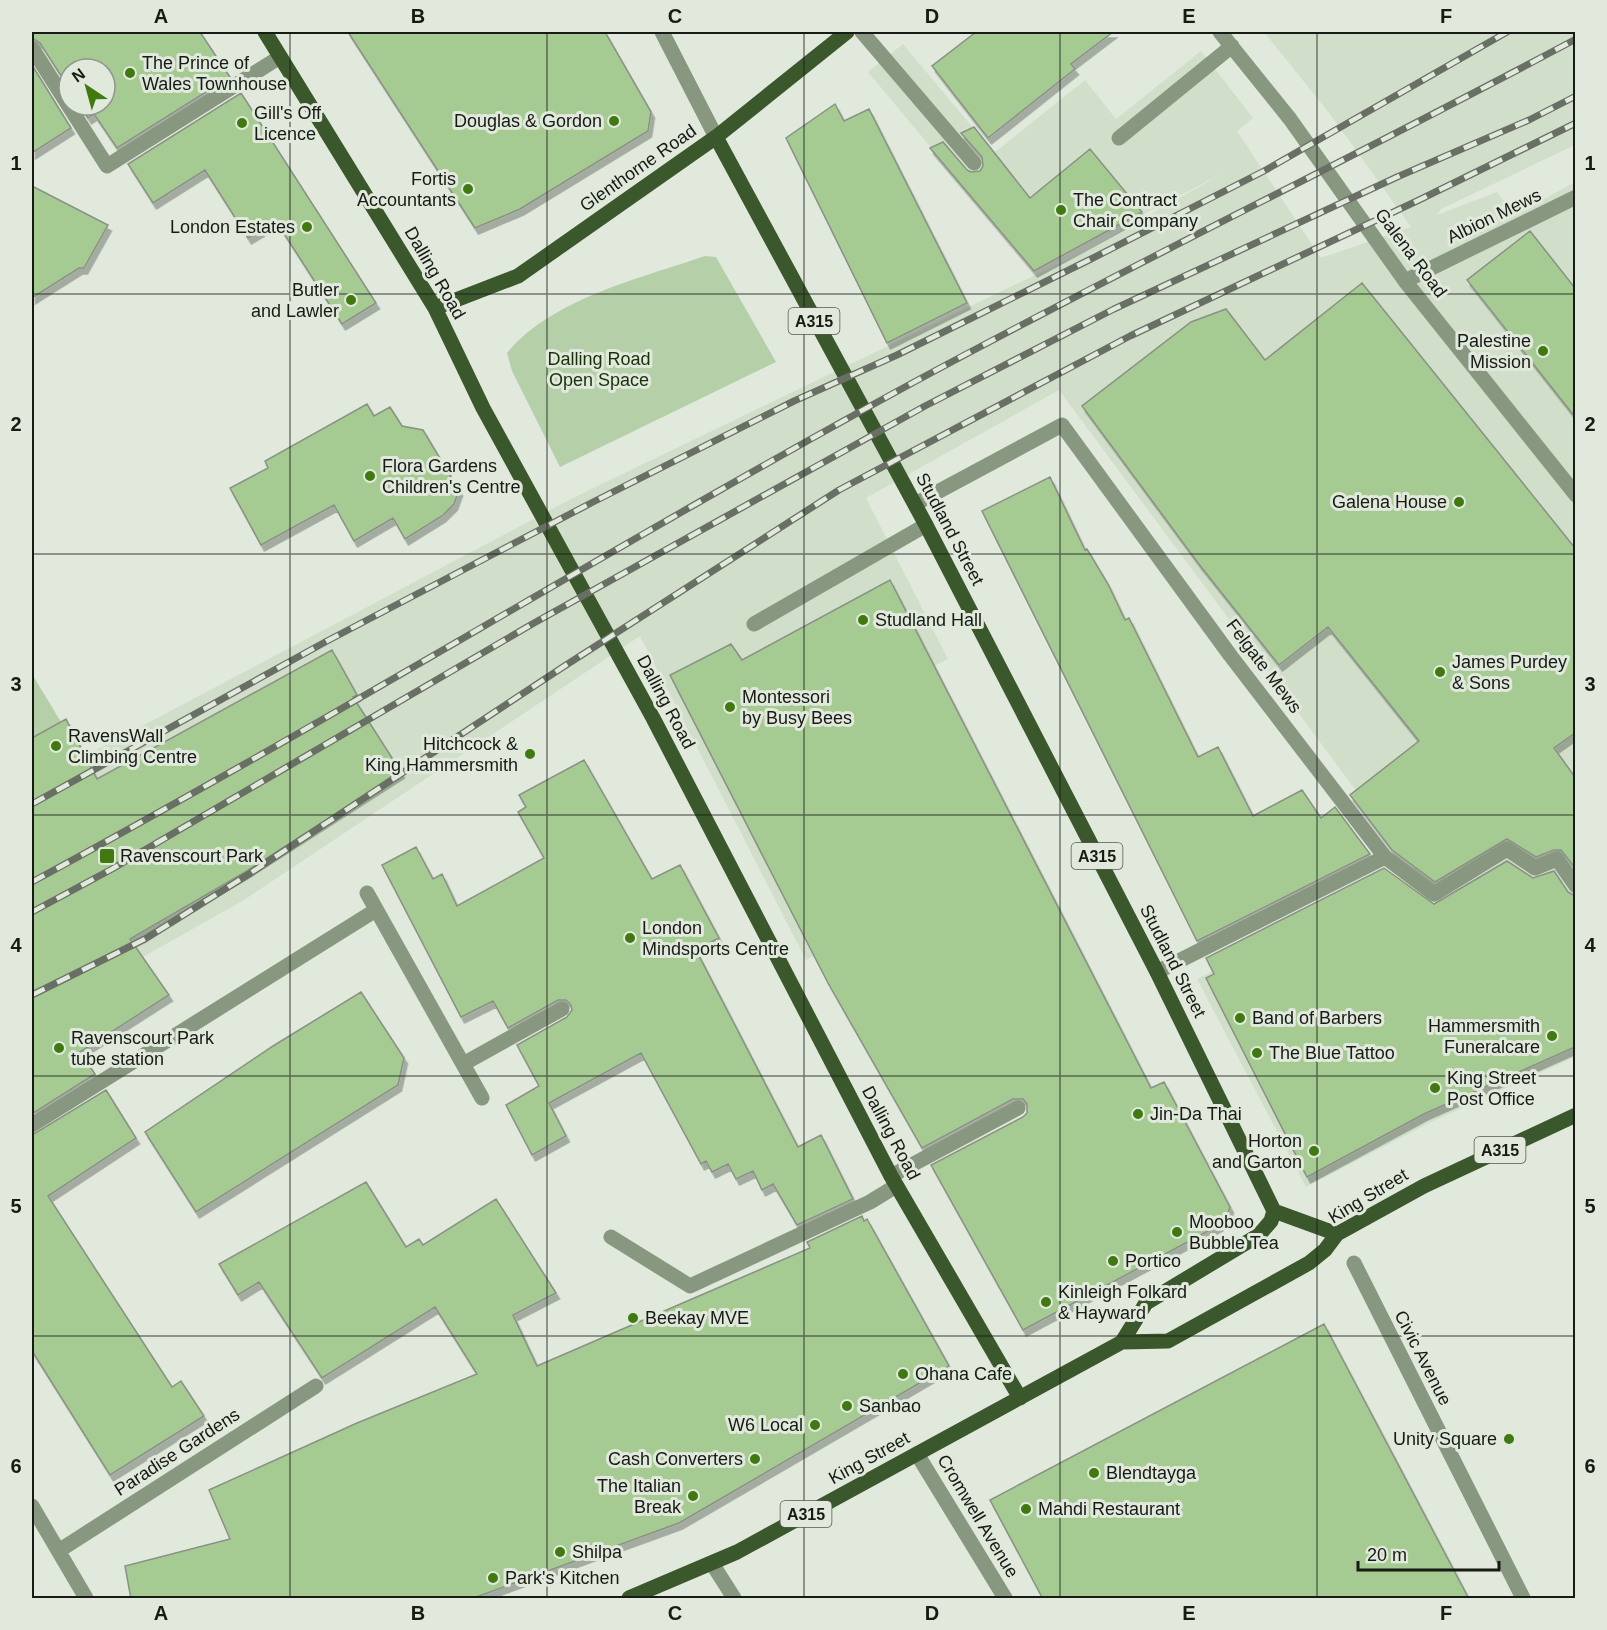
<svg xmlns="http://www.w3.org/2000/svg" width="1607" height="1630" font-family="Arial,sans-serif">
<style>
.built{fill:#d1dfca}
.green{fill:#b5d0a8}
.building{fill:#a5ca92;stroke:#899285;stroke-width:1.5;filter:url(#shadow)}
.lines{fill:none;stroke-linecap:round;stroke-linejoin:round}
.minor{stroke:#879780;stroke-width:15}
.major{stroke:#3b572c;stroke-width:15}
.rail-casing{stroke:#6a6f66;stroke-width:7}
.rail{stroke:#e0e9db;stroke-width:4.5;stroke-dasharray:14;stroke-linecap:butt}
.grid{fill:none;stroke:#171a15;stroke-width:1.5;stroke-opacity:0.55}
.poi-dot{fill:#407910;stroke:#e0e9db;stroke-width:2}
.labels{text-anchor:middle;stroke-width:6;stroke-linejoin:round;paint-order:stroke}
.shield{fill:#e0e9db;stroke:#535850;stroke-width:1.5}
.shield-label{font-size:16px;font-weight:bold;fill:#171a15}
.poi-label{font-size:18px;fill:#171a15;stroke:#e0e9db;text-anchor:start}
.street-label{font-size:18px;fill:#171a15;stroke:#e0e9db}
.park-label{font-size:18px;fill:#193109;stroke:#e0e9db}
.neatline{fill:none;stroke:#171a15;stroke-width:2}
.grid-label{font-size:20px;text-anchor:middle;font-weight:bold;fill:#171a15}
</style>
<defs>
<filter id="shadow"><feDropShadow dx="3.5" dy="6" stdDeviation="0" flood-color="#0004"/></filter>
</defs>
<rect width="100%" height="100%" fill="#e0e9db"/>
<path class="built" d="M 1264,32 L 1575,32 L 1575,145 L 1441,209 L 1437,215 L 1497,192 L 1515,215 L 1575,182 L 1575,1057 L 1431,1122 L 1306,1187 L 1197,979 L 1376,890 L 1443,908 L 1059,390 L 866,498 L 948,659 L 796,738 L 934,887 L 806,960 L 640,636 L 244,900 L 104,979 L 32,1012 L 32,784 L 577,496 L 1087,250 L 1225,172 L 1034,271 L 868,72 L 903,44 L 994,153 L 1085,80 L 1116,119 L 1201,51 L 1253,118 L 1237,131 L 1321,258 L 1411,227 L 1330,114 Z"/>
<path class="green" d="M 705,256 L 716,257 L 776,362 L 560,467 L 512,371 L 507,353 C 551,299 641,278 705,256 Z
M 32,674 L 61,722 L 32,738 Z"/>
<path class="building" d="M 32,32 L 200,32 L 230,77 L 117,148 L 94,114 L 88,118 L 80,105 L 105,105 L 105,69 L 69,69 L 69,88 L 40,43 L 32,38 Z
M 348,32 L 605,32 L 651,112 L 648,131 L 520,209 L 475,228 Z
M 976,32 L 1113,32 L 1071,64 L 1075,69 L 988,138 L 932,66 Z
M 32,65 L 71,128 L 32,153 Z
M 241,93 L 376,303 L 342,324 L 276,221 L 248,238 L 205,170 L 153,203 L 128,164 Z
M 835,104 L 844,121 L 869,109 L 967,303 L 887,343 L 786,138 Z
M 974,127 L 1030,198 L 1090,149 L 1142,212 L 1034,271 L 930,148 L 943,142 L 967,170 L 971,172 L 980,171 L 983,166 L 982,157 L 961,133 Z
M 32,186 L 108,225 L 84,268 L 79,268 L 32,298 Z
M 1530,231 L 1575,288 L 1575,417 L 1467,280 Z
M 1362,283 L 1575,548 L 1575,733 L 1554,748 L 1575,777 L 1575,868 L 1561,850 L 1554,850 L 1536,857 L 1507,839 L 1435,882 L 1392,850 L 1350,795 L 1419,741 L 1328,627 L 1279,665 L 1198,563 L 1082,406 L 1191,322 L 1226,309 L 1265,360 Z
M 367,404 L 374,416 L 390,407 L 402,426 L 423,430 L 459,490 L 454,504 L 442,516 L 405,539 L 393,518 L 354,541 L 334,505 L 261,545 L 230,488 L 268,468 L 265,461 Z
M 1050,477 L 1085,550 L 1087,549 L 1108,584 L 1125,620 L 1129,618 L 1198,757 L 1218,747 L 1253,816 L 1302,790 L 1321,818 L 1335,807 L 1370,854 L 1197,941 L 982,511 Z
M 890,580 L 1151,1088 L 1164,1082 L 1230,1207 L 1225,1222 L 1023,1330 L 931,1165 L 1023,1117 L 1027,1113 L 1027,1104 L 1023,1099 L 1013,1099 L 922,1148 L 828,983 L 670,675 L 731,644 L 742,660 Z
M 332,650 L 357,695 L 353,697 L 401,772 L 247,871 L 130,939 L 169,995 L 80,1052 L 95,1074 L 32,1114 L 32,738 L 66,719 L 97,779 Z
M 584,760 L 652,879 L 680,865 L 719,938 L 696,950 L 798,1147 L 821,1135 L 853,1199 L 797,1225 L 773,1184 L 762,1190 L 753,1171 L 736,1179 L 728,1164 L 712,1172 L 706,1161 L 701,1164 L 641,1053 L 549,1103 L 566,1136 L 532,1155 L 506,1105 L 539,1086 L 517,1045 L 567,1017 L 572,1010 L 571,1005 L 566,1000 L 558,1000 L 508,1028 L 493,1001 L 461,1017 L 382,865 L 416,847 L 433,879 L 442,874 L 457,906 L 544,858 L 518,812 L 526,807 L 519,795 Z
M 1507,861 L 1533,878 L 1554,871 L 1568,892 L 1575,896 L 1575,1047 L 1424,1114 L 1307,1177 L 1206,978 L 1214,974 L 1206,958 L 1384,868 L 1434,904 Z
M 361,992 L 404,1058 L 398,1085 L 196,1212 L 145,1132 L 273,1046 Z
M 106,1090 L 136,1138 L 48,1196 L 172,1387 L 181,1381 L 204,1416 L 110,1475 L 32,1351 L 32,1135 Z
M 366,1182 L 406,1247 L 419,1239 L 423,1245 L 496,1199 L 556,1293 L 513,1315 L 537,1366 L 810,1248 L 807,1242 L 862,1216 L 864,1221 L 867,1219 L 949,1366 L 679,1523 L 471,1599 L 131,1599 L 125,1566 L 230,1539 L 209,1490 L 357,1423 L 477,1374 L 435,1307 L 322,1378 L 259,1282 L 238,1295 L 219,1264 Z
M 1324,1324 L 1469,1599 L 1043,1599 L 990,1500 Z"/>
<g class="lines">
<path class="minor" d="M 662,32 L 716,137
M 862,32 L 974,163
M 1220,32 L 1290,119 L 1405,281 L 1576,495
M 32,48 L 107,166 L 280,57
M 1119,138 L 1232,46
M 1405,281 L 1576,197
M 915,504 L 1062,425 L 1230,655 L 1385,857 L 1157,972
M 754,624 L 926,525
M 1385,857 L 1434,894 L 1507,849 L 1535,868 L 1557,859 L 1576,886
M 367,893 L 482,1098
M 463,1064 L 562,1009
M 32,1125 L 376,910
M 891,1176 L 1018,1108
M 611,1237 L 690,1286 L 870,1202 L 896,1186
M 1354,1263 L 1523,1598
M 917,1454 L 1005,1598
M 32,1506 L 86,1598
M 60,1550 L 316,1386
M 713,1565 L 734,1598"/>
<path class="major" d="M 265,32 L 435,308 L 483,408 L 653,718 L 891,1176 L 1020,1398
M 716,137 L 926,525 L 1157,972 L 1274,1211
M 435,308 L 518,276 L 716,137 L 847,32
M 1274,1211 L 1337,1234
M 1122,1342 L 1146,1303 L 1259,1235 L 1271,1221 L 1274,1211
M 629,1598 L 737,1552 L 1122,1342 L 1168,1341 L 1309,1263 L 1325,1250 L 1337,1234 L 1424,1186 L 1576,1115"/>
<g class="rail-casing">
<path id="rail" d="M 32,804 L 327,641 L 593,502 L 794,401 L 897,355 L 1089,260 L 1264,171 L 1507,32
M 32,882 C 330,721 618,543 916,381 C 1134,263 1357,156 1576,39
M 32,912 L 112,869 L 534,623 L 925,406 L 1114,309 L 1397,177 L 1529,120 L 1576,96
M 32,995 L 145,939 L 249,874 L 563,667 L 839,490 L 1130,336 L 1419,200 L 1576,123"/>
</g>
<use href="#rail" class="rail"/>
</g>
<path class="grid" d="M 290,32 L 290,1598M 547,32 L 547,1598M 804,32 L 804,1598M 1060,32 L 1060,1598M 1317,32 L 1317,1598M 32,294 L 1576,294M 32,554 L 1576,554M 32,815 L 1576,815M 32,1076 L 1576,1076M 32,1336 L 1576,1336"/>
<g class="poi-dot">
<circle cx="130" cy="73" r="6"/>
<circle cx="614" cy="121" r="6"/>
<circle cx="242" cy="123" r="6"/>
<circle cx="468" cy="189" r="6"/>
<circle cx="1061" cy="210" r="6"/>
<circle cx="307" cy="227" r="6"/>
<circle cx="351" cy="300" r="6"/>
<circle cx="1543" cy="351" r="6"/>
<circle cx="370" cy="476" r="6"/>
<circle cx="1459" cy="502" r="6"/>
<circle cx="863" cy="620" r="6"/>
<circle cx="1440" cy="672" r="6"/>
<circle cx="730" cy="707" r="6"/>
<circle cx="56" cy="746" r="6"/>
<circle cx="530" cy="754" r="6"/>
<rect x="99" y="848" width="16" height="16" rx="3"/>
<circle cx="630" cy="938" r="6"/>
<circle cx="1240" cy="1018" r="6"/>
<circle cx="1552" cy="1036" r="6"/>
<circle cx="59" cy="1048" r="6"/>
<circle cx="1257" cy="1053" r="6"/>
<circle cx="1435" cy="1088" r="6"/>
<circle cx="1138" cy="1114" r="6"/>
<circle cx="1314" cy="1151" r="6"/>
<circle cx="1177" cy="1232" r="6"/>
<circle cx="1113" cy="1261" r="6"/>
<circle cx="1046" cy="1302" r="6"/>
<circle cx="633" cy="1318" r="6"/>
<circle cx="903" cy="1374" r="6"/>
<circle cx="847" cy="1406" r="6"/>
<circle cx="815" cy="1425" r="6"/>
<circle cx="1509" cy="1439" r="6"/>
<circle cx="755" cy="1459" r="6"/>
<circle cx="1094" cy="1473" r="6"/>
<circle cx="693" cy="1496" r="6"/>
<circle cx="1026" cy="1509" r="6"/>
<circle cx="560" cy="1552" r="6"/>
<circle cx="493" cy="1578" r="6"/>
</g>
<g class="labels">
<g class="shield">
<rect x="788.5" y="308" width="51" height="26" rx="4.5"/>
<rect x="1071.5" y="843" width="51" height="26" rx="4.5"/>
<rect x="1474.5" y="1137" width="51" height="26" rx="4.5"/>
<rect x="780.5" y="1501" width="51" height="26" rx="4.5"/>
</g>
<g class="shield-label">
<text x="814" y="327">A315</text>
<text x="1097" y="862">A315</text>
<text x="1500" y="1156">A315</text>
<text x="806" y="1520">A315</text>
</g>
<g class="poi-label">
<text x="142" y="69">The Prince of<tspan x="142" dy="21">Wales Townhouse</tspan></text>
<text x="254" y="119">Gill's Off<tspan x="254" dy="21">Licence</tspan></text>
<text x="602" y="127" text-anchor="end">Douglas &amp; Gordon</text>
<text x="456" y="185" text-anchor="end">Fortis<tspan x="456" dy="21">Accountants</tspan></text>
<text x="1073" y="206">The Contract<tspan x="1073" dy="21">Chair Company</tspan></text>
<text x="295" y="233" text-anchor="end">London Estates</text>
<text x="339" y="296" text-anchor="end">Butler<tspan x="339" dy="21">and Lawler</tspan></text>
<text x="1531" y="347" text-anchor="end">Palestine<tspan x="1531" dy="21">Mission</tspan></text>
<text x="382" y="472">Flora Gardens<tspan x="382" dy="21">Children's Centre</tspan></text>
<text x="1447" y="508" text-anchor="end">Galena House</text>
<text x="875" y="626">Studland Hall</text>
<text x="1452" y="668">James Purdey<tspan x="1452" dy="21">&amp; Sons</tspan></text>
<text x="742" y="703">Montessori<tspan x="742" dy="21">by Busy Bees</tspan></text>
<text x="68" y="742">RavensWall<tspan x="68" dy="21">Climbing Centre</tspan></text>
<text x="518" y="750" text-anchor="end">Hitchcock &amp;<tspan x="518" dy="21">King Hammersmith</tspan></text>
<text x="120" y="862">Ravenscourt Park</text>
<text x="642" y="934">London<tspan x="642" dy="21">Mindsports Centre</tspan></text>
<text x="1252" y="1024">Band of Barbers</text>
<text x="1540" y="1032" text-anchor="end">Hammersmith<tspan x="1540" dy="21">Funeralcare</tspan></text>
<text x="71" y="1044">Ravenscourt Park<tspan x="71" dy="21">tube station</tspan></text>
<text x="1269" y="1059">The Blue Tattoo</text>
<text x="1447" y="1084">King Street<tspan x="1447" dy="21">Post Office</tspan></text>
<text x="1150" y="1120">Jin-Da Thai</text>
<text x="1302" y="1147" text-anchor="end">Horton<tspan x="1302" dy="21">and Garton</tspan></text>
<text x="1189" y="1228">Mooboo<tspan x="1189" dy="21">Bubble Tea</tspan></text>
<text x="1125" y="1267">Portico</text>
<text x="1058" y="1298">Kinleigh Folkard<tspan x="1058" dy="21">&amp; Hayward</tspan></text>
<text x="645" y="1324">Beekay MVE</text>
<text x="915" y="1380">Ohana Cafe</text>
<text x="859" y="1412">Sanbao</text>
<text x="803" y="1431" text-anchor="end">W6 Local</text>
<text x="1497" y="1445" text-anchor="end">Unity Square</text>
<text x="743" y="1465" text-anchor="end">Cash Converters</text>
<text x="1106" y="1479">Blendtayga</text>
<text x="681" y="1492" text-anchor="end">The Italian<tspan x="681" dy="21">Break</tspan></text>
<text x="1038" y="1515">Mahdi Restaurant</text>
<text x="572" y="1558">Shilpa</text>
<text x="505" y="1584">Park's Kitchen</text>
</g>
<g class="street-label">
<text transform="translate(638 168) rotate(-35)" y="6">Glenthorne Road</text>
<text transform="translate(1494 216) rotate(-26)" y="6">Albion Mews</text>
<text transform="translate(1411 253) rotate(53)" y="6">Galena Road</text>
<text transform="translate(435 273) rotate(60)" y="6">Dalling Road</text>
<text transform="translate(950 529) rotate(62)" y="6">Studland Street</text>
<text transform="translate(1264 666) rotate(53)" y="6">Felgate Mews</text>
<text transform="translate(666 702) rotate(62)" y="6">Dalling Road</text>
<text transform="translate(1173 961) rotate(63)" y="6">Studland Street</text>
<text transform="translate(891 1133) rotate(62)" y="6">Dalling Road</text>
<text transform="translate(1368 1196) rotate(-31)" y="6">King Street</text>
<text transform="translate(1423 1358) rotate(63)" y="6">Civic Avenue</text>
<text transform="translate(177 1452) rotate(-33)" y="6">Paradise Gardens</text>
<text transform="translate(869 1458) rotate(-29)" y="6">King Street</text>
<text transform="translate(978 1516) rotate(59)" y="6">Cromwell Avenue</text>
</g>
<g class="park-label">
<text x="599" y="365">Dalling Road<tspan x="599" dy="21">Open Space</tspan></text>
</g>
</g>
<rect width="1607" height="1630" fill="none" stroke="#e0e9db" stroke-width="66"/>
<g transform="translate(87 87) rotate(324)"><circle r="28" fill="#e0e9db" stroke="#90968c" stroke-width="1.5"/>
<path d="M0-4.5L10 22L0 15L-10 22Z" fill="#407910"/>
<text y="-9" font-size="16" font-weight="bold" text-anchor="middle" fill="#171a15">N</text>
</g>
<path d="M1358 1561v9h141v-9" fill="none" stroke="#171a15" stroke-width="3"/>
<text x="1367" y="1561" font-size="18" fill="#171a15" stroke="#e0e9db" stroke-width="4.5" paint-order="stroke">20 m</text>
<rect x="33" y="33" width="1541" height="1564" class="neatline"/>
<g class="grid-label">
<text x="161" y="23">A</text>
<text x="418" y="23">B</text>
<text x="675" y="23">C</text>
<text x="932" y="23">D</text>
<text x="1189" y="23">E</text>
<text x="1446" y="23">F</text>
<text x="16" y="170">1</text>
<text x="1590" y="170">1</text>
<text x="16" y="431">2</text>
<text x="1590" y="431">2</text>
<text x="16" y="691">3</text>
<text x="1590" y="691">3</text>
<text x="16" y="952">4</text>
<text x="1590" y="952">4</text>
<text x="16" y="1213">5</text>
<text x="1590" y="1213">5</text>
<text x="16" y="1473">6</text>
<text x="1590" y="1473">6</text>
<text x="161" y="1620">A</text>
<text x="418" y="1620">B</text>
<text x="675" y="1620">C</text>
<text x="932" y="1620">D</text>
<text x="1189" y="1620">E</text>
<text x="1446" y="1620">F</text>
</g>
</svg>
